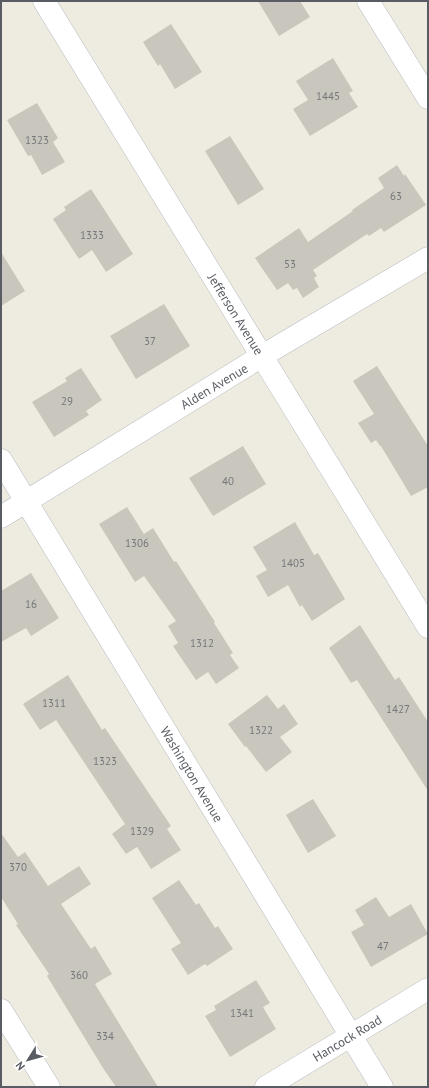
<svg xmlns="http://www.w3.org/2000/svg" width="429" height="1088" font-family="'PT Sans',sans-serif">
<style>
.building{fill:#c9c6bd}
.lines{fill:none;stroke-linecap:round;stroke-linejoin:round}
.minor-casing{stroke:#b9bbc1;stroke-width:23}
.minor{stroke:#fff;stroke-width:22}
.labels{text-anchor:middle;stroke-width:4;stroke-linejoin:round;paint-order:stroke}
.number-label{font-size:11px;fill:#75777a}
.street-label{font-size:13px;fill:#595d63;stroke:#fff}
</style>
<rect width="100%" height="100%" fill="#eeece0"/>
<path class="building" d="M 258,1 L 300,1 L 310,17 L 279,36 Z
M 171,24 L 202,72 L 175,89 L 160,64 L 158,66 L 143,42 Z
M 333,58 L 353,91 L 349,93 L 358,107 L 310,136 L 293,109 L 308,100 L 296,81 Z
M 37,103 L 58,138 L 53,142 L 65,162 L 42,175 L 31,155 L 28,156 L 7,120 Z
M 230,136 L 264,189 L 238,205 L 205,151 Z
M 397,165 L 404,176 L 405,174 L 426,205 L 384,232 L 381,228 L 369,236 L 367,234 L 313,270 L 317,276 L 314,278 L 319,287 L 303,298 L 297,288 L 293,290 L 288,283 L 277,290 L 255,258 L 299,228 L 308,242 L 353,211 L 352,210 L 384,188 L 378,178 Z
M 91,189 L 133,254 L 106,272 L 92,250 L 79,259 L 53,219 L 66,210 L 64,207 Z
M 1,252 L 25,291 L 1,306 Z
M 164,304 L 190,346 L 136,379 L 110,336 Z
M 377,366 L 428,446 L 428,487 L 411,496 L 381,446 L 380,446 L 376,440 L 371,443 L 358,423 L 374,414 L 353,381 Z
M 81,368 L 102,400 L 86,411 L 89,415 L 54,437 L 32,402 L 67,381 L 65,378 Z
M 243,446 L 266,484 L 213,516 L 189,478 Z
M 127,507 L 144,534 L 153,528 L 174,562 L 176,561 L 215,622 L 214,623 L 233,653 L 230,655 L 239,668 L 216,684 L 208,672 L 196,680 L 173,646 L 178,643 L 168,626 L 176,621 L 144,576 L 135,582 L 99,524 Z
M 295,522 L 314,555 L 318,553 L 345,599 L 312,621 L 302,605 L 300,607 L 288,585 L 268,597 L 256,576 L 267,570 L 253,547 Z
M 31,573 L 59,618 L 31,636 L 26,628 L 1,642 L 1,591 Z
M 360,625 L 395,680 L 399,677 L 428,722 L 428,791 L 357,680 L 351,683 L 329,648 Z
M 68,675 L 102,730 L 105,728 L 171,826 L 167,829 L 181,850 L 151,869 L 137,847 L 126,854 L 112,834 L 125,824 L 56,720 L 40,730 L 23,704 Z
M 267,695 L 278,709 L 284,704 L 298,724 L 280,737 L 292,752 L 266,772 L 246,746 L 245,747 L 228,724 Z
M 313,799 L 336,836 L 308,853 L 286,815 Z
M 1,833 L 18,857 L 25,852 L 48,886 L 79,866 L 91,884 L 61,904 L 91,949 L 95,946 L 112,974 L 95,984 L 158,1087 L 116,1087 L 103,1068 L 47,976 L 49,974 L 16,925 L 18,924 L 1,897 Z
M 179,880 L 196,905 L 199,903 L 215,928 L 218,926 L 233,949 L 207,966 L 205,964 L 188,975 L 171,949 L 181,943 L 152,898 Z
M 376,897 L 389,917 L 411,904 L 428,934 L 371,967 L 351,932 L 364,925 L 355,910 Z
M 256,980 L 270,1003 L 263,1007 L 276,1029 L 230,1057 L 205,1016 L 216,1010 L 214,1006 Z"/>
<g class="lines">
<g class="minor-casing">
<path id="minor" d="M 44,1 L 428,627
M 368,1 L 428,98
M 1,460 L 382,1087
M 1,517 L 262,356 L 428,258
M 1,1010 L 49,1087
M 266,1087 L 428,989"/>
</g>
<use href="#minor" class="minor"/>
</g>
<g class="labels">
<g class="number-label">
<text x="328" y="100">1445</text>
<text x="37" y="144">1323</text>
<text x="396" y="200">63</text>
<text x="92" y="239">1333</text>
<text x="290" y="268">53</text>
<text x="150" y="345">37</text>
<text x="67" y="405">29</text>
<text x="228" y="485">40</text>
<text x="137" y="547">1306</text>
<text x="293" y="567">1405</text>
<text x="31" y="608">16</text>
<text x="202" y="647">1312</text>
<text x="54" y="707">1311</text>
<text x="398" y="713">1427</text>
<text x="261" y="734">1322</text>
<text x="105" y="765">1323</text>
<text x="142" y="835">1329</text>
<text x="18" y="871">370</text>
<text x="383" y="950">47</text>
<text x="79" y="979">360</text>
<text x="242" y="1017">1341</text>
<text x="105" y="1040">334</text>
</g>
<g class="street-label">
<text transform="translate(236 314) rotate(58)" y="5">Jefferson Avenue</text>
<text transform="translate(214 386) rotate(-31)" y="5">Alden Avenue</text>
<text transform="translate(192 774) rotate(59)" y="5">Washington Avenue</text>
<text transform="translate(347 1038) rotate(-31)" y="5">Hancock Road</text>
</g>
</g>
<rect width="429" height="1088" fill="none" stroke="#595d63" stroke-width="4"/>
<g transform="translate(28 1060) rotate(233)" stroke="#ffffff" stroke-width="3" paint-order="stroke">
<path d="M0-3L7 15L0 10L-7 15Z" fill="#595d63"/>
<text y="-6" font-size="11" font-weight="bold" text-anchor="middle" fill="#595d63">N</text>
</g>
</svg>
